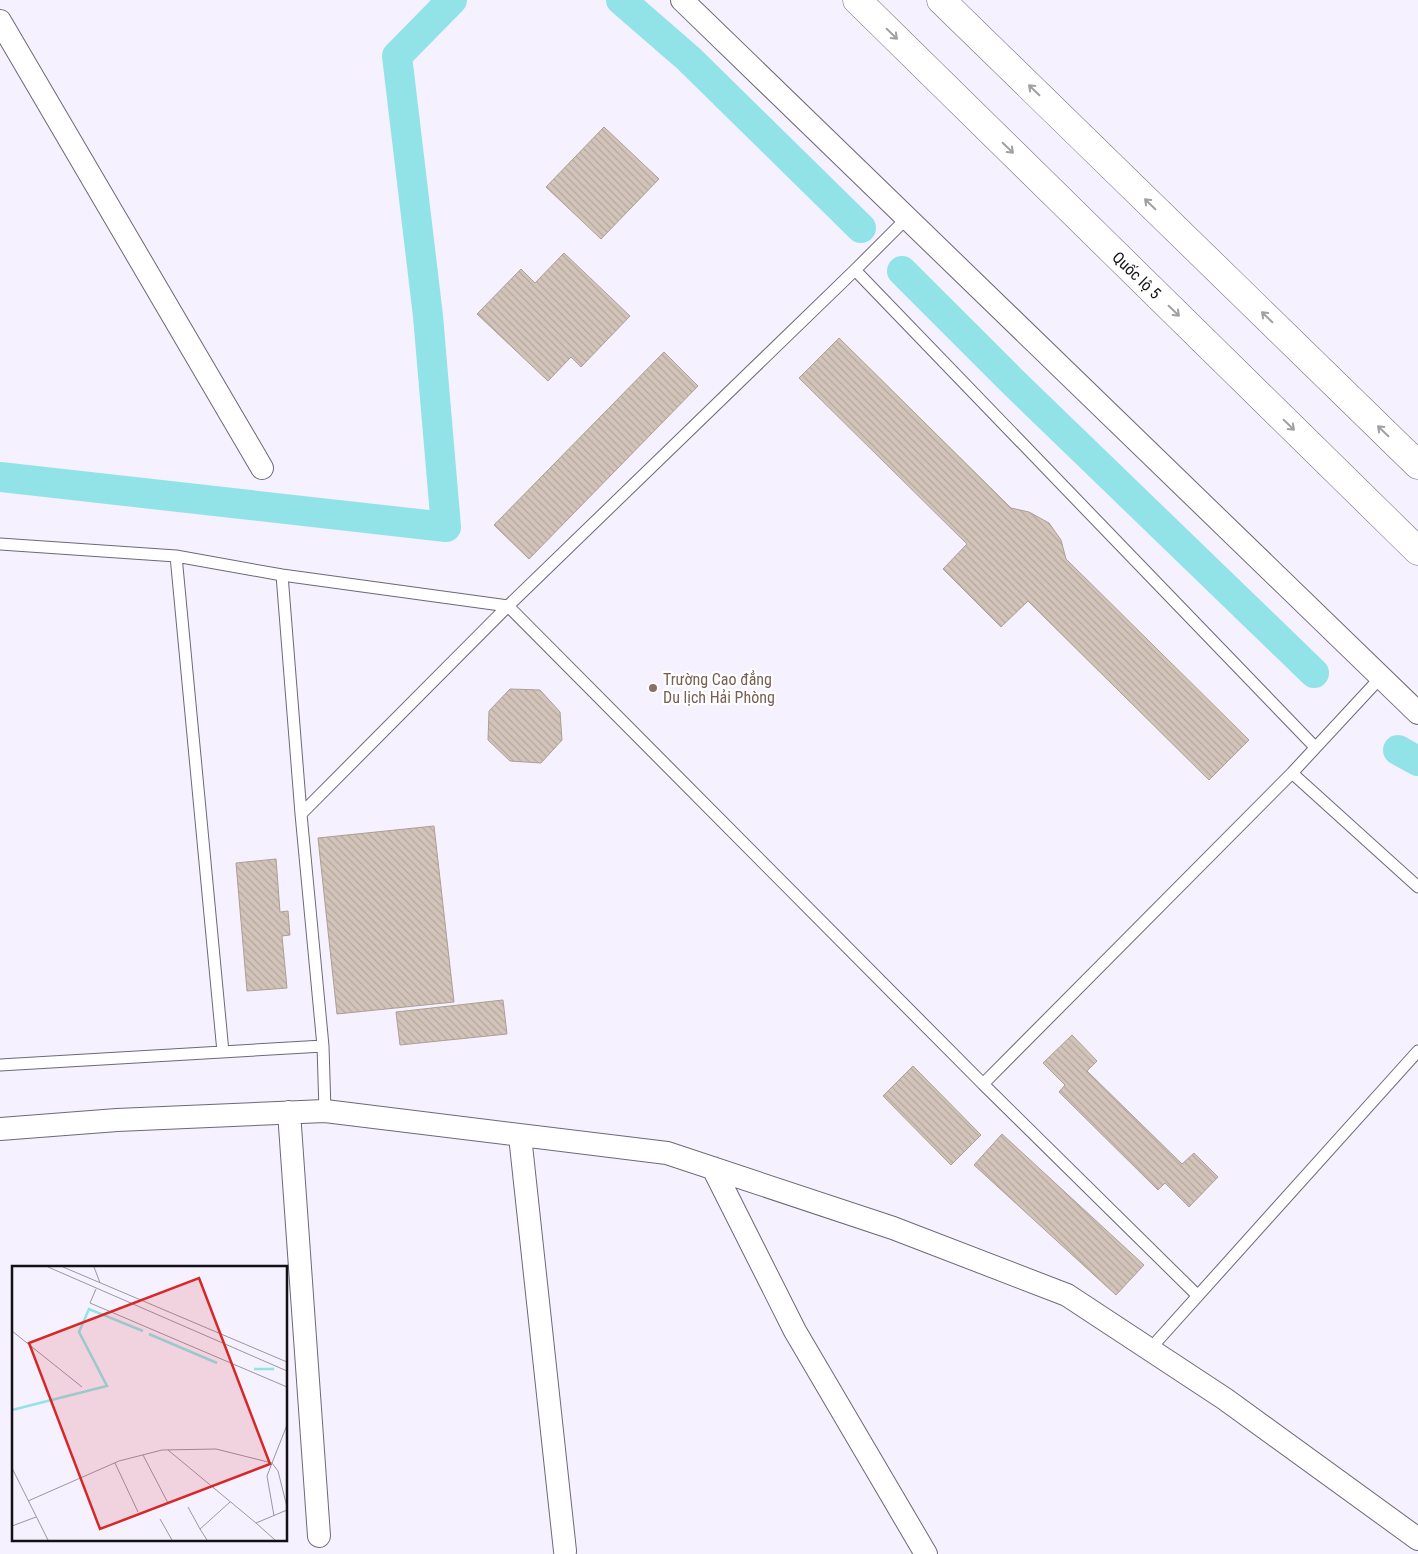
<svg xmlns="http://www.w3.org/2000/svg" width="1418" height="1554" font-family="'Roboto Condensed',sans-serif">
<style>
.lines{fill:none;stroke-linecap:round;stroke-linejoin:round}
.canal{stroke:#92e3e8;stroke-width:30}
.building{fill:url(#building-back-hatch);stroke:#ad9f95}
.lane-casing{stroke:#6d6876;stroke-width:13}
.street-casing{stroke:#6d6876;stroke-width:24}
.highway-casing{stroke:#6d6876;stroke-width:29}
.lane{stroke:#fff;stroke-width:11}
.street{stroke:#fff;stroke-width:22}
.highway{stroke:#fff;stroke-width:28}
.oneway{stroke:#a1a0a2}
.education-dot{fill:#8d6e63;stroke:#fff;stroke-width:2}
.labels{text-anchor:middle;stroke-width:4.5;stroke-linejoin:round;paint-order:stroke}
.street-label{font-size:16px;fill:#131116;stroke:#fff}
.education-label{font-size:16px;fill:#785e54;stroke:#fff;text-anchor:start}
.inset-river{fill:none;stroke:#92e3e8;stroke-width:2.5}
.inset-road{fill:none;stroke:#9b97a1;stroke-width:1}
.view{fill:#d62828;fill-opacity:0.15;stroke:#d62828;stroke-width:2.5}
.inset-edge{fill:none;stroke:#131116;stroke-width:2.5}
</style>
<defs>
<pattern id="building-back-hatch" width="6" height="6" patternUnits="userSpaceOnUse" patternTransform="scale(1.25)"><rect width="6" height="6" fill="#d3c4ba"/><path d="M-1 5l2 2M0 0l6 6M5-1l2 2" fill="none" stroke="#b4a79f"/></pattern>
</defs>
<rect width="100%" height="100%" fill="#f5f1fe"/>
<g class="lines">
<path class="canal" d="M 621,0 L 689,59 L 861,228
M 902,271 L 1011,380 L 1314,673
M 0,477 L 446,527 L 428,316 L 397,56 L 452,0
M 1398,750 L 1418,761"/>
</g>
<path class="building" d="M 604,127 L 659,179 L 601,239 L 546,187 Z
M 564,253 L 630,316 L 581,367 L 571,357 L 548,381 L 477,314 L 521,269 L 535,283 Z
M 839,338 L 1011,508 L 1029,512 L 1049,523 L 1061,540 L 1066,559 L 1249,740 L 1209,780 L 1028,601 L 1001,627 L 943,569 L 967,544 L 799,378 Z
M 664,352 L 698,386 L 529,559 L 494,525 Z
M 510,689 L 540,690 L 560,712 L 562,740 L 541,763 L 510,761 L 488,740 L 489,711 Z
M 434,826 L 454,1002 L 337,1014 L 318,838 Z
M 276,859 L 280,912 L 288,911 L 290,935 L 282,936 L 287,988 L 247,991 L 236,863 Z
M 503,1000 L 507,1034 L 400,1045 L 396,1012 Z
M 1072,1035 L 1097,1061 L 1087,1071 L 1182,1164 L 1194,1153 L 1218,1177 L 1189,1207 L 1165,1183 L 1158,1190 L 1059,1092 L 1065,1085 L 1043,1063 Z
M 913,1066 L 981,1135 L 951,1165 L 883,1096 Z
M 1002,1134 L 1144,1265 L 1116,1295 L 974,1165 Z"/>
<g class="lines">
<g class="lane-casing">
<path id="lane" d="M 907,218 L 855,270 L 508,606 L 983,1084 L 1292,773 L 1381,677
M 855,270 L 1315,747
M 0,544 L 176,556 L 282,575 L 508,606
M 176,556 L 223,1052
M 282,575 L 301,814
M 1292,773 L 1418,887
M 0,1065 L 323,1046
M 983,1084 L 1197,1295
M 325,1111 L 323,1046 L 301,814 L 508,606
M 1150,1349 L 1418,1051"/>
</g>
<g class="street-casing">
<path id="street" d="M 682,0 L 1418,713
M 0,21 L 262,468
M 289,1112 L 319,1536
M 0,1129 L 117,1120 L 325,1111 L 667,1153 L 893,1228 L 1067,1295 L 1225,1399 L 1418,1539
M 520,1136 L 565,1551
M 713,1168 L 795,1331 L 926,1554"/>
</g>
<g class="highway-casing">
<path id="highway" d="M 857,0 L 1418,551
M 941,0 L 1418,465"/>
</g>
<use href="#lane" class="lane"/>
<use href="#street" class="street"/>
<use href="#highway" class="highway"/>
</g>
<defs><path id="oneway-shaft" d="M-6 0H5M1.5-3L5.5 0L1.5 3" fill="none" stroke-width="1.6" stroke-linecap="round" stroke-linejoin="round" transform="scale(1.25)"/></defs>
<g class="oneway">
<use href="#oneway-shaft" transform="translate(892 34) rotate(44)"/>
<use href="#oneway-shaft" transform="translate(1034 90) rotate(-136)"/>
<use href="#oneway-shaft" transform="translate(1008 148) rotate(44)"/>
<use href="#oneway-shaft" transform="translate(1150 204) rotate(-136)"/>
<use href="#oneway-shaft" transform="translate(1174 311) rotate(44)"/>
<use href="#oneway-shaft" transform="translate(1267 317) rotate(-136)"/>
<use href="#oneway-shaft" transform="translate(1289 425) rotate(44)"/>
<use href="#oneway-shaft" transform="translate(1383 431) rotate(-136)"/>
</g>
<circle class="education-dot" cx="653" cy="688" r="5"/>
<g class="labels">
<g class="street-label">
<text transform="translate(1137 275) rotate(44)" y="6">Quốc lộ 5</text>
</g>
<g class="education-label">
<text x="663" y="685">Trường Cao đẳng<tspan x="663" dy="18">Du lịch Hải Phòng</tspan></text>
</g>
</g>
<g transform="translate(12 1266)">
<rect width="275" height="275" fill="#f5f1fe"/>
<path class="inset-river" d="M 137,68 L 205,97M 242,103 L 262,103M 0,144 L 95,120 L 67,66 L 77,43 L 131,65"/>
<path class="inset-road" d="M 36,1 L 275,105M 51,1 L 275,96M 82,1 L 88,17M 84,23 L 78,37 L 275,121M 0,65 L 70,121M 156,184 L 244,257M 131,189 L 156,237M 103,197 L 126,246M 0,202 L 36,274M 16,235 L 107,195 L 150,184 L 204,183 L 260,197 L 275,159M 176,241 L 188,263M 262,250 L 255,210 L 260,197 L 266,205 L 275,241M 148,253 L 160,274M 0,260 L 24,251M 195,274 L 188,263 L 218,236M 263,274 L 244,257 L 275,244"/>
<path class="view" d="M 187,12 L 258,198 L 88,263 L 17,77 Z"/>
<rect width="275" height="275" class="inset-edge"/>
</g>
</svg>
